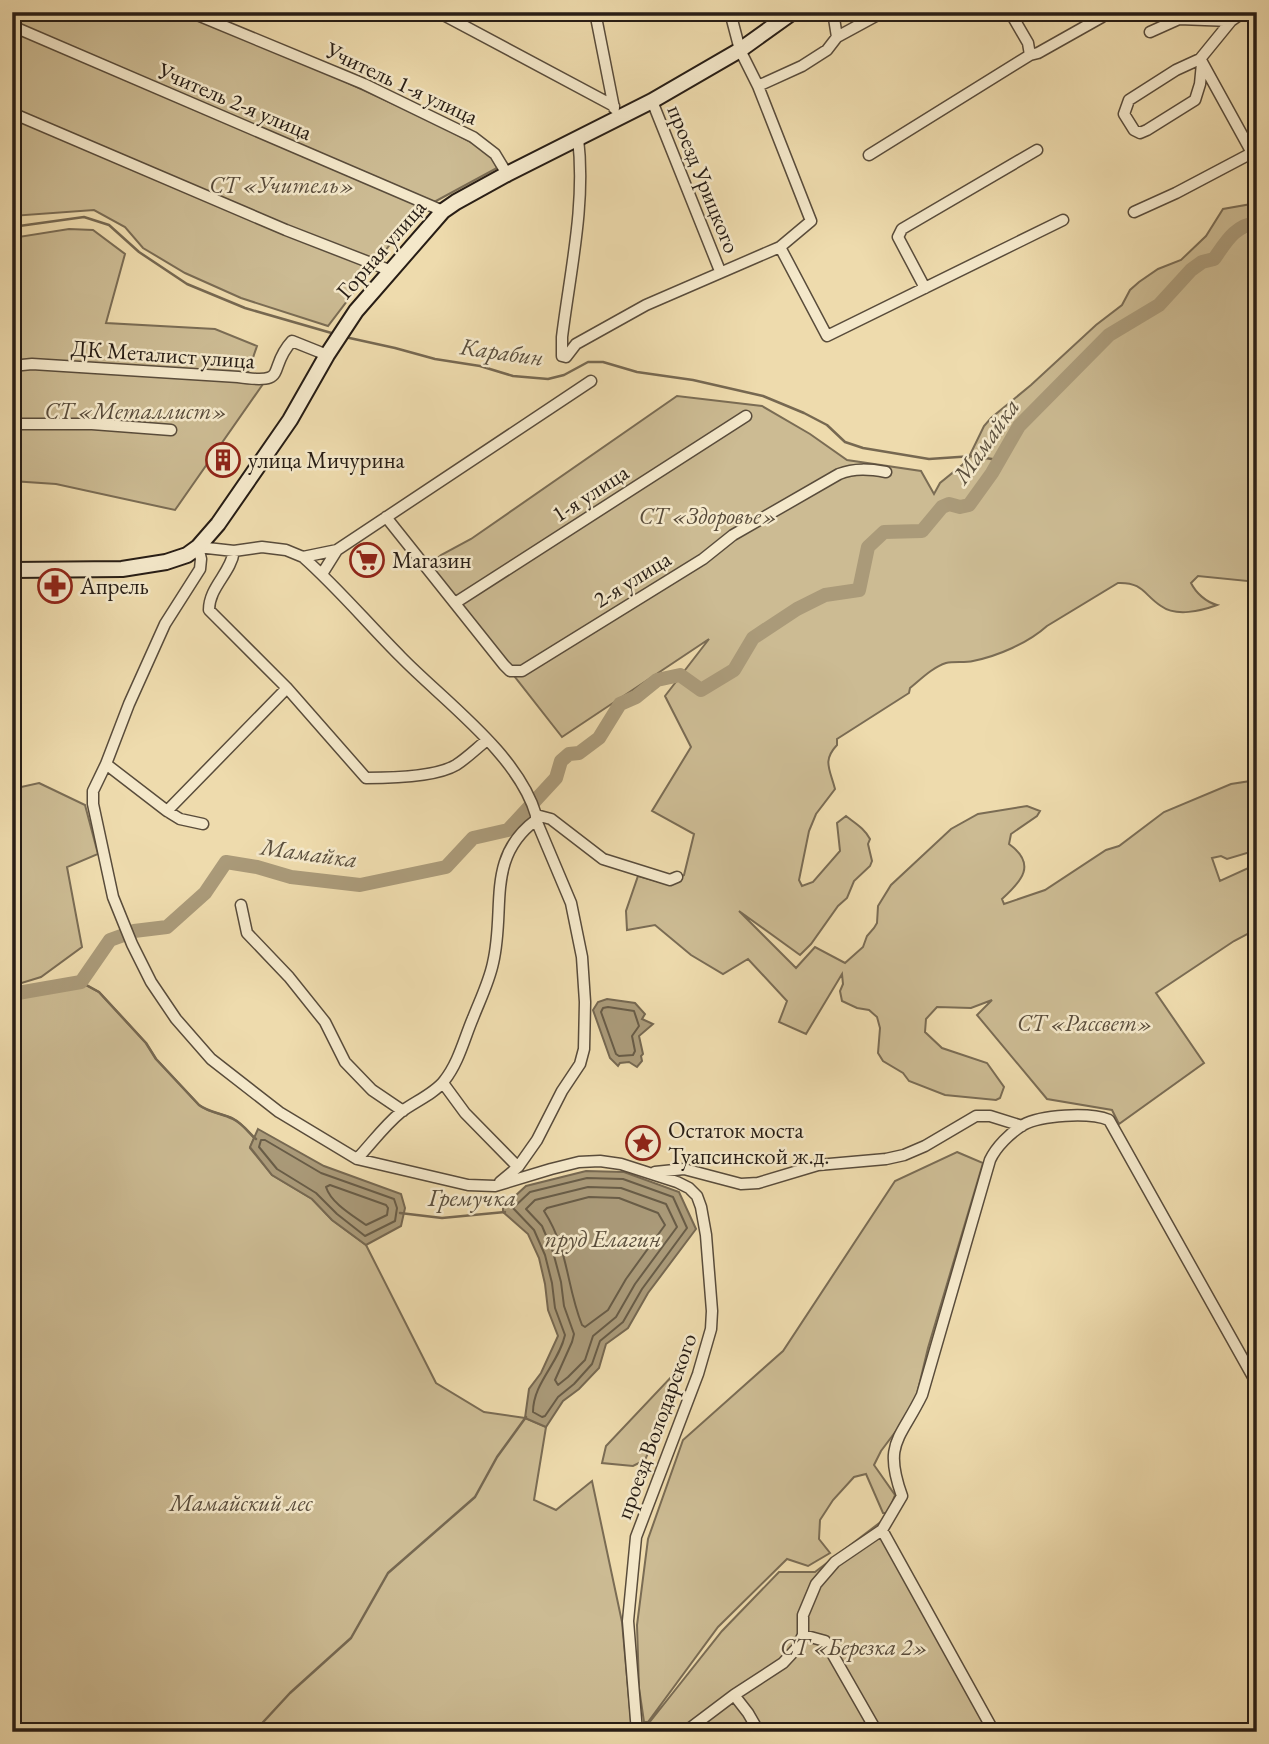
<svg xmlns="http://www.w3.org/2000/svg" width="1269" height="1744" font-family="'EB Garamond',serif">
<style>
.green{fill:#ccbb93;stroke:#7a6c54;stroke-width:2}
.water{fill:#aa9a79;stroke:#766851;stroke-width:2}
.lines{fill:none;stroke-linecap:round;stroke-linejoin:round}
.shore{stroke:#685c47;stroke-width:2}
.stream{stroke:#766851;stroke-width:2.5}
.river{stroke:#aa9a79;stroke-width:14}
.street-casing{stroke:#594c3b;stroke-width:13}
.secondary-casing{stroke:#271d15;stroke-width:18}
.street{stroke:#f4e8ca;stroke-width:10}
.secondary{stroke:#f4e8ca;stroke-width:14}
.labels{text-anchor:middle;stroke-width:5;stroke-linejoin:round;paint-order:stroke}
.street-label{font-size:23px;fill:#271d15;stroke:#f4e8ca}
.park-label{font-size:23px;font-style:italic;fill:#594c3b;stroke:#f4e8ca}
.poi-label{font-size:23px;fill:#271d15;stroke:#f4e8ca;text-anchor:start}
.water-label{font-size:24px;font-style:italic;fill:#5b4f3d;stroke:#f4e8ca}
</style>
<rect width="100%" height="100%" fill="#eedbad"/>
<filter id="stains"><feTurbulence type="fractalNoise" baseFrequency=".00286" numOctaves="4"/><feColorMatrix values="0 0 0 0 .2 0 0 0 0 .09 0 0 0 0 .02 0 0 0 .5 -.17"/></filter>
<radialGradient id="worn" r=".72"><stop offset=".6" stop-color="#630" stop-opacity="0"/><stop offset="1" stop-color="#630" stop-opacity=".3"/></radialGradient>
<path class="green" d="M 12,12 L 177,12 L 307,64 L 439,125 L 478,146 L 492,156 L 497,168 L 436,201 L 417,209 L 328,326 L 241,298 L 185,273 L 143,248 L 125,227 L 94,210 L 12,216 Z
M 1257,203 L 1257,582 L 1198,576 L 1191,583 C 1196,593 1206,602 1217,605 C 1201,611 1176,617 1161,606 C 1144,595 1143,582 1118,583 L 1047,626 C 1028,643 998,656 973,661 C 965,663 954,661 946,663 C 933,667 921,679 910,688 L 909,693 L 837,739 L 837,745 C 822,761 830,769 835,789 L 816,814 L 809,831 L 799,880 L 802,886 L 813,882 L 840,851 L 837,823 L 846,816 C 856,824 864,828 870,839 L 868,844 L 872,861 L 870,866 L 854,881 L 847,898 L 838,906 L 811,944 L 800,955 L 739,911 L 796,968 L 815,947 L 845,963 L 863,947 L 867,936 L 874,928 L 877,923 L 878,906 L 891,885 L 951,829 L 978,814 L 1027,806 L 1040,811 L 1037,816 L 1011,834 L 1009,844 C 1037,864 1022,881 1002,899 L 1004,904 L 1045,890 L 1106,850 L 1119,846 L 1164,812 L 1231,784 L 1257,780 L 1257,850 L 1227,859 L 1221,856 L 1212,858 L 1220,881 L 1257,864 L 1257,929 L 1234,941 L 1156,993 L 1204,1063 L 1119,1124 L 1112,1110 L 1047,1099 L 977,1015 L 992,1000 L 971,1008 L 937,1007 L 926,1019 L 925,1032 L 942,1048 L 987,1063 L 1004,1087 L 1000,1098 L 996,1100 L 945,1095 L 909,1081 L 903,1073 L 883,1061 L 878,1053 L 880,1028 L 877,1017 L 869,1010 L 857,1008 L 842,1001 L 840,991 L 843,984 L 842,974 L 806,1034 L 779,1022 L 787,1001 L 748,959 L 723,974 L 691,955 L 655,925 L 627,930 L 626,911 L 638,876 L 667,884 L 684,875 L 694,834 L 652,811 L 691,747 L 665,696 L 709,639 L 562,737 L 428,566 L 441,555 L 471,539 L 677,396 L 762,406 L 810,434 L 847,460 L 921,471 L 934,494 L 940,483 L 967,461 L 984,426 L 991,418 L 1031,385 L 1096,325 L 1122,305 L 1130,290 L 1139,282 L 1158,269 L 1181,260 L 1206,236 L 1223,209 Z
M 69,229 L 93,230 L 125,254 L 106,323 L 215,329 L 257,346 L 245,381 L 263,384 L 175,510 L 56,484 L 12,481 L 12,238 Z
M 39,783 L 85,805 L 98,854 L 67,867 L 82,947 L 41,977 L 12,986 L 12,789 Z
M 82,983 L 99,992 L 146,1043 L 156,1059 L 199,1105 C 209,1113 221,1113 232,1118 C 242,1123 247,1130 254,1138 L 250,1148 L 272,1175 L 312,1199 L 332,1220 L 366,1245 L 436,1383 L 484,1412 L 525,1418 L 546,1427 L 534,1500 L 556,1510 L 592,1481 L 622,1622 L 632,1732 L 12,1732 L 12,998 Z
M 957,1152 L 983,1163 L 928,1348 L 917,1394 L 908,1415 L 881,1451 L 874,1465 L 895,1495 L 888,1513 L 883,1513 L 866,1474 L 854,1477 L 833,1500 L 820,1520 L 819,1539 L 830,1553 L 808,1566 L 787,1559 L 718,1627 L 648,1722 L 644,1722 L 639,1688 L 637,1625 L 648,1539 L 683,1440 L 783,1351 L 895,1181 Z
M 673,1375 L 681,1377 L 645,1460 L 633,1466 L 602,1463 L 606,1446 Z
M 882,1521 L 999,1732 L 647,1732 L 645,1728 L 722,1631 L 779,1572 L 815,1572 Z"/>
<path class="water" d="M 607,999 L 635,1003 L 645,1014 L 642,1019 L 653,1024 L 639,1036 L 643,1054 L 641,1056 L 642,1061 L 637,1067 L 629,1062 L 620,1063 L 618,1066 L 610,1058 L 593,1010 L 598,1002 Z
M 258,1129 L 324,1166 L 401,1194 L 405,1208 L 401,1226 L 366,1245 L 332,1220 L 312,1199 L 272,1175 L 250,1147 Z
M 586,1171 L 624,1172 L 679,1192 L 696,1229 L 648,1293 L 628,1328 L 606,1344 L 599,1368 L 579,1389 L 563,1401 L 546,1427 L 525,1418 L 529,1389 L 541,1373 L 558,1336 L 548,1310 L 545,1284 L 539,1258 L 528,1234 L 503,1212 L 503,1207 L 526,1186 Z"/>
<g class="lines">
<path class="shore" d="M 608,1007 L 634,1011 L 639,1026 L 632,1036 L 635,1051 L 633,1055 L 619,1056 L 616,1054 L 601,1012 L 603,1008 Z
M 261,1140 L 265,1140 L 321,1173 L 394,1199 L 397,1208 L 395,1221 L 365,1236 L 337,1214 L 316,1193 L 277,1169 L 259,1147 Z
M 587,1178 L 623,1179 L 673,1197 L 687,1228 L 642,1289 L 623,1322 L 600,1341 L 592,1364 L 574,1384 L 558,1397 L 545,1416 L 542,1417 L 533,1412 C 533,1383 559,1363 565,1335 L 555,1308 L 552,1283 L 545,1255 L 534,1230 L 513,1208 L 530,1192 Z
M 330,1185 L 386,1205 L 388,1208 L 387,1215 L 366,1225 C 352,1215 331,1203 326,1187 Z
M 588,1187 L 621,1188 L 666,1204 L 677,1227 L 635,1284 L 616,1317 L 593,1336 L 585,1360 L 568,1377 L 558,1385 L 555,1380 L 572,1342 L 574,1334 L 564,1306 L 561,1282 L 553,1252 L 542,1226 L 526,1209 L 535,1200 Z
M 589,1197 L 619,1198 L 658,1213 L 665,1225 L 626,1279 L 608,1310 L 585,1327 L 582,1325 C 566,1285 569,1250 544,1211 L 547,1208 Z"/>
<path class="stream" d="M 12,227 L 84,217 L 109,225 L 139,252 L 187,284 L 245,308 L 335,334
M 345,337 L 395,348 L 435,359 L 480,366 L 513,376 L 548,379 L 564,375 L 588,362 L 603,362 L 637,372 L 693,380 L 763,396 L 804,413 L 827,425 L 845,442 L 863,448 L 929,459 L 973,456 L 998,460
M 81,982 L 99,992 L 146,1043 L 156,1059 L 199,1105 C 210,1113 222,1113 233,1119 C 243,1124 248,1132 256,1139
M 400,1213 L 442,1218 L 505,1212
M 254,1732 L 290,1693 L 351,1638 L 388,1573 L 475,1497 L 497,1457 L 526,1417"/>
<path class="river" d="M 134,931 L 167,927 L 205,893 L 226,862 L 257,867 L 291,877 L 360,885 L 446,867 L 473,838 L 508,830 L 556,778 L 561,761 L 569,754 L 579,753 L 599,738 L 620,704 L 636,697 L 657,680 L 680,675 L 701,690 L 734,670 L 753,638 L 797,609 L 825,595 L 859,590 L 868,547 L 884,532 L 922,531 L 942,507 L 949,504 L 960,507 L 969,505 L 992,473 L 1019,426 L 1109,335 L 1159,305 L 1191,270 L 1202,262 L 1214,259 C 1226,242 1235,225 1257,223
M 12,994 L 81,982 L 110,940 L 121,936"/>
<g class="street-casing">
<path id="street" d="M 190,12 L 364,84 L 473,137 L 495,154 L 507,174
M 438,12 L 614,106
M 595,12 L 614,108
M 833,12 L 837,37
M 12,26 L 443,211
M 1150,32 L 1179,19 L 1231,21
M 1030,55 L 1038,53 L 1102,17
M 1202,63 L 1200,84 L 1195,100 L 1147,130 L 1140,133 L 1134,130 L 1124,114 L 1129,100 L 1176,70 L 1200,59 L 1231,21 L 1244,12
M 758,86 L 802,66 L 827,50 L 837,37 L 883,12
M 652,101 L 720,271
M 12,113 L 286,230 L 389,270
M 578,138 C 586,204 570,272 562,337 L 562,356 L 566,357 L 576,344 L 646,305 L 780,247 L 811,221 L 758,86 L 740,50 L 730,12
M 869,155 L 1030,55 L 1028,43 L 1010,12
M 1134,212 L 1176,193 L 1248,155 L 1251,151 L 1202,62
M 780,247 L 827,336 L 1063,220
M 925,288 L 898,237 L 902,229 L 1037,150
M 12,366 L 32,364 L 238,377 C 291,385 266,369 292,341 L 327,355
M 12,424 L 92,424 L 171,430
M 386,517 L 504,665 L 510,671 L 522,671 L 703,559 L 733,535 L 839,474 C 855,468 869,469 886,472
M 234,551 C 231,573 209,587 209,610 L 287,688 L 366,778 C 389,778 436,777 456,765 C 467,758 477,748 487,740
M 303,557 C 338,588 368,624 401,657 C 445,702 518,754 536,815 L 551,819 L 603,859 L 670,880 L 677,877
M 322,574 L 337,550
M 455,603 L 746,416
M 106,764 L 93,791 L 93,804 L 113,897 L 132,944 L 151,982 L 176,1019 L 211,1059 L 279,1112 L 357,1159 L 468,1185 L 495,1186 L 551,1169 L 579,1162 L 600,1161 L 621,1164 L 677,1182 L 689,1188 L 697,1196 L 701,1207 L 706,1235 L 712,1311 L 711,1329 L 698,1374 L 636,1537 L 628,1621 L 637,1732
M 167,811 L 287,688
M 203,824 L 180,819 L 167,811 L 106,764 L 129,704 L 165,624 L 200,569 L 201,559 L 198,547 L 234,551 L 262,547 L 286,550 L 303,557 L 337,550 L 591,381
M 241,905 L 247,933 L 289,977 L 325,1022 L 345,1062 L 372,1090 L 403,1111
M 443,1083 L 465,1113 L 518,1167
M 357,1159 C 372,1143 384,1126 401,1112 C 414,1102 434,1094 444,1081 C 459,1062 464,1039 473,1018 C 480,1000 489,982 493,963 C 506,908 485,858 536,820
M 655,1172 L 684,1169 L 741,1184 L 758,1183 L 818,1165 L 886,1159 L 904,1155 L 925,1146 L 976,1116 L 990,1116 L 1022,1126
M 500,1182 L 518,1167 L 537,1140 L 562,1091 L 580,1064 L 584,1049 L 585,1002 L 582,957 L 571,903 L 536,820 L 536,815
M 882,1530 L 994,1732
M 803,1635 L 825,1641 L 877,1732
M 734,1695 L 748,1713 L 759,1732
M 685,1732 L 734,1695 L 783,1663 L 796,1649 L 803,1635 L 803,1615 L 816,1584 L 835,1562 L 882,1530 L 902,1496 C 883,1443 900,1440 922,1395 L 990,1160 C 996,1147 1010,1133 1023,1125 C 1041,1115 1089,1112 1109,1120 L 1257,1384"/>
</g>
<g class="secondary-casing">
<path id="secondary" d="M 12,570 L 122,569 L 166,562 L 187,555 L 198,547 L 218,524 L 290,420 L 327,355 L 356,311 L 443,211 L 456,202 L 507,174 L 652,101 L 740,50 L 793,12"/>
</g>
<use href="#street" class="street"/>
<use href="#secondary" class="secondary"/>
</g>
<defs>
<g id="building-ring" transform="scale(1.75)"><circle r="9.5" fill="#f4e8ca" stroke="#8f2418" stroke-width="1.5"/><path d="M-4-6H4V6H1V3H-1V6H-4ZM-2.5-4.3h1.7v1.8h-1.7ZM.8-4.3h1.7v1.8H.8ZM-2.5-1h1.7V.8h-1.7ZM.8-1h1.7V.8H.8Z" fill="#8f2418"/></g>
<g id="supermarket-ring" transform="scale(1.75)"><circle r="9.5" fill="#f4e8ca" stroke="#8f2418" stroke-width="1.5"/><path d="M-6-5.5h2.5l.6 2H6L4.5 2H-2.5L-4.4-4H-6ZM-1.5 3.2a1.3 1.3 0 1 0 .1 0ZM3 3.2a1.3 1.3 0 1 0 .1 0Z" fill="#8f2418"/></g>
<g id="pharmacy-ring" transform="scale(1.75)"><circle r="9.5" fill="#f4e8ca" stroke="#8f2418" stroke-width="1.5"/><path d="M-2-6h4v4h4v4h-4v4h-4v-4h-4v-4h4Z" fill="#8f2418"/></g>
<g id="sight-ring" transform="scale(1.75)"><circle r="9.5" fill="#f4e8ca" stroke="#8f2418" stroke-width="1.5"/><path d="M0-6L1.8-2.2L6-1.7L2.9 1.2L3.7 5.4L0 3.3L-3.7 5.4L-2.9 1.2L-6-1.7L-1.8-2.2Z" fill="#8f2418"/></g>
</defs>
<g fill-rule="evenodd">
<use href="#building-ring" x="223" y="460"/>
<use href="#supermarket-ring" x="367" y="560"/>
<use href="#pharmacy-ring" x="55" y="586"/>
<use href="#sight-ring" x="643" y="1143"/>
</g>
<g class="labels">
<g class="street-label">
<text transform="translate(402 83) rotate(25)" y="8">Учитель 1-я улица</text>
<text transform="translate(235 101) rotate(23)" y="8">Учитель 2-я улица</text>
<text transform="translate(704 179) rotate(68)" y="8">проезд Урицкого</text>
<text transform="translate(381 249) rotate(-49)" y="8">Горная улица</text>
<text transform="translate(163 354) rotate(4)" y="8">ДК Металист улица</text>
<text transform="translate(590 493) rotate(-33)" y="8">1-я улица</text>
<text transform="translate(632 579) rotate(-32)" y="8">2-я улица</text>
<text transform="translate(656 1426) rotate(-70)" y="8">проезд Володарского</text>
</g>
<g class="park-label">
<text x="282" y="193">СТ «Учитель»</text>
<text x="136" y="419">СТ «Металлист»</text>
<text x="708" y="524">СТ «Здоровье»</text>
<text x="1085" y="1031">СТ «Рассвет»</text>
<text x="241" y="1511">Мамайский лес</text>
<text x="854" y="1655">СТ «Березка 2»</text>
</g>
<g class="poi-label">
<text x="248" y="468">улица Мичурина</text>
<text x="392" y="568">Магазин</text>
<text x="80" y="594">Апрель</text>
<text x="668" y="1138">Остаток моста<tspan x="668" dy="26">Туапсинской ж.д.</tspan></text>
</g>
<g class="water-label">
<text transform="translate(502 352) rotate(8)" y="8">Карабин</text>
<text transform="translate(986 441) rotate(-55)" y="8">Мамайка</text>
<text transform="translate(309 853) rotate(8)" y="8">Мамайка</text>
<text x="472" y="1206">Гремучка</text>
<text x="603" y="1247">пруд Елагин</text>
</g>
</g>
<rect width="1269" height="1744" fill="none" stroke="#eedbad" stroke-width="42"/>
<rect x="14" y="14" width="1241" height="1716" fill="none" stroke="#271d15" stroke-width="3.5"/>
<rect x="21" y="21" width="1227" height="1702" fill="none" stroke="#271d15" stroke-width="2"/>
<rect width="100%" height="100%" filter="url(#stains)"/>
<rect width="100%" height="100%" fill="url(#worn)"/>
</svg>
